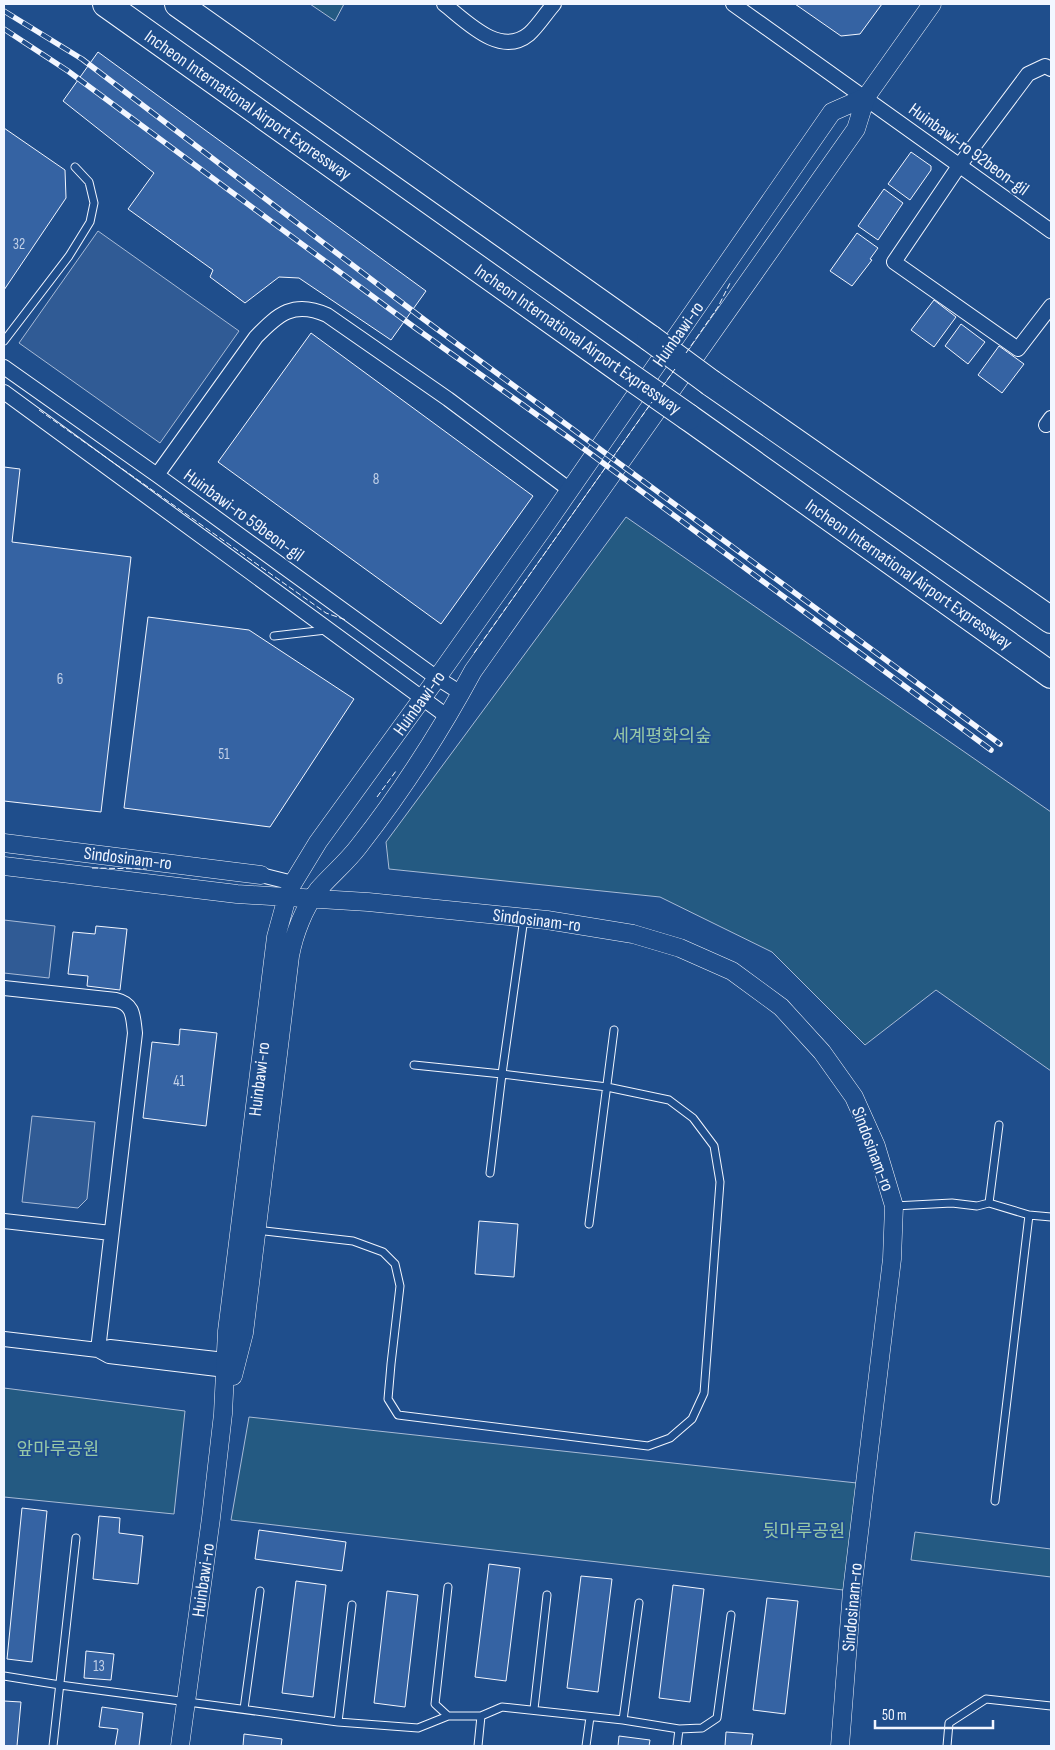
<svg xmlns="http://www.w3.org/2000/svg" width="1055" height="1750" font-family="'Sofia Sans Condensed','Noto Sans KR',sans-serif">
<style>
.green{fill:#245a82;stroke:#a8bbd7}
.parking{fill:#305b95;stroke:#a8bbd7}
.building{fill:#3563a3;stroke:#f2f6ff}
.lines{fill:none;stroke-linecap:round;stroke-linejoin:round}
.service-casing{stroke:#f2f6ff;stroke-width:9}
.minor-casing{stroke:#f2f6ff;stroke-width:16}
.tertiary-casing{stroke:#f2f6ff;stroke-width:19}
.motorway-casing{stroke:#f2f6ff;stroke-width:28}
.service{stroke:#1f4e8c;stroke-width:7}
.minor{stroke:#1f4e8c;stroke-width:14}
.tertiary{stroke:#1f4e8c;stroke-width:18}
.motorway{stroke:#1f4e8c;stroke-width:26}
.rail-casing{stroke:#f2f6ff;stroke-width:5.5}
.rail{stroke:#1f4e8c;stroke-width:4;stroke-dasharray:11;stroke-linecap:butt}
.motorway-bridge-casing{stroke:#f2f6ff;stroke-width:28;stroke-linecap:butt}
.motorway-bridge{stroke:#1f4e8c;stroke-width:26}
.fence{stroke:#f2f6ff;stroke-width:1;stroke-dasharray:6 2.5;stroke-linecap:butt}
.labels{text-anchor:middle;stroke-width:4;stroke-linejoin:round;paint-order:stroke}
.number-label{font-size:15px;fill:#c3d1e8}
.street-label{font-size:18px;fill:#f2f6ff;stroke:#1f4e8c}
.park-label{font-size:18px;fill:#97c8a6;stroke:#1f4e8c}
</style>
<rect width="100%" height="100%" fill="#1f4e8c"/>
<path class="green" d="M 310,4 L 344,4 L 335,21 Z
M 626,517 L 1051,812 L 1051,1071 L 936,990 L 865,1045 L 772,952 L 660,897 L 389,869 L 386,842 Z
M 4,1388 L 185,1411 L 174,1514 L 4,1497 Z
M 249,1417 L 866,1484 L 852,1591 L 231,1520 Z
M 915,1532 L 1051,1549 L 1051,1577 L 911,1560 Z"/>
<path class="parking" d="M 98,231 L 239,331 L 160,443 L 19,343 Z
M 4,920 L 55,926 L 49,978 L 4,973 Z
M 32,1116 L 95,1122 L 87,1199 L 78,1208 L 22,1202 Z"/>
<path class="building" d="M 795,4 L 882,4 L 860,34 L 841,36 Z
M 98,52 L 426,291 L 391,340 L 299,278 L 279,277 L 245,303 L 210,277 L 213,270 L 128,209 L 154,173 L 63,101 Z
M 4,128 L 65,170 L 66,198 L 4,290 Z
M 911,152 L 931,166 L 931,170 L 910,200 L 888,184 Z
M 884,189 L 903,203 L 878,240 L 858,226 Z
M 857,233 L 878,248 L 870,259 L 872,260 L 852,286 L 830,271 Z
M 934,300 L 956,317 L 934,347 L 911,330 Z
M 961,324 L 985,342 L 968,364 L 945,346 Z
M 311,333 L 533,496 L 441,624 L 218,462 Z
M 999,346 L 1024,364 L 1002,393 L 978,375 Z
M 4,467 L 20,469 L 12,542 L 131,557 L 101,812 L 4,801 Z
M 148,617 L 249,630 L 354,699 L 270,827 L 124,808 Z
M 96,926 L 127,929 L 120,990 L 87,986 L 88,976 L 68,974 L 73,932 L 95,934 Z
M 180,1029 L 217,1033 L 206,1126 L 143,1118 L 152,1042 L 179,1045 Z
M 479,1221 L 518,1224 L 514,1277 L 475,1274 Z
M 22,1508 L 47,1511 L 32,1662 L 7,1659 Z
M 99,1516 L 120,1518 L 119,1533 L 143,1536 L 138,1584 L 93,1579 Z
M 259,1530 L 346,1542 L 342,1571 L 255,1559 Z
M 489,1564 L 520,1568 L 506,1681 L 475,1677 Z
M 581,1576 L 612,1579 L 598,1692 L 567,1688 Z
M 296,1581 L 326,1585 L 313,1697 L 282,1693 Z
M 673,1585 L 704,1589 L 690,1702 L 659,1698 Z
M 387,1591 L 418,1595 L 405,1707 L 374,1703 Z
M 767,1598 L 798,1601 L 785,1714 L 753,1710 Z
M 86,1651 L 114,1654 L 111,1680 L 84,1678 Z
M 4,1701 L 21,1702 L 17,1746 L 4,1746 Z
M 102,1707 L 143,1713 L 139,1746 L 115,1746 L 118,1729 L 99,1727 Z
M 726,1732 L 753,1734 L 751,1746 L 725,1746 Z
M 244,1734 L 282,1739 L 281,1746 L 243,1746 Z
M 619,1736 L 650,1740 L 649,1746 L 618,1746 Z"/>
<g class="lines">
<g class="service-casing">
<path id="service" d="M 4,341 L 69,256 L 90,222 L 94,203 L 89,182 L 75,167
M 274,636 L 326,630
M 414,1065 L 502,1074 L 524,918
M 989,1203 L 999,1125
M 894,1206 L 952,1203 L 977,1206 L 989,1203 L 1029,1215 L 995,1501
M 1029,1215 L 1051,1217
M 589,1224 L 614,1030
M 256,1230 L 353,1241 L 383,1252 L 395,1264 L 400,1286 L 391,1364 L 388,1399 L 398,1415 L 648,1446 L 670,1438 L 692,1419 L 704,1393 L 720,1182 L 714,1146 L 693,1118 L 669,1100 L 607,1087 L 502,1074 L 490,1173
M 4,1676 L 60,1685 L 338,1722 L 418,1728 L 448,1716 L 481,1716 L 502,1707 L 623,1720 L 679,1729 L 702,1728 L 717,1718 L 731,1615
M 244,1709 L 260,1591
M 534,1709 L 547,1595
M 448,1716 L 435,1704 L 448,1587
M 623,1720 L 639,1603
M 338,1722 L 352,1605
M 53,1746 L 76,1538
M 478,1746 L 481,1716
M 586,1746 L 590,1717
M 677,1746 L 679,1729
M 947,1746 L 949,1723 L 986,1699 L 1051,1706"/>
</g>
<g class="minor-casing">
<path id="minor" d="M 444,4 C 466,21 500,58 529,34 C 538,26 546,13 554,4
M 733,4 L 1051,231
M 1051,69 L 1045,66 L 1028,74 L 959,166 L 894,262 L 1018,349 L 1051,306
M 4,367 L 157,475 L 437,678 L 461,693
M 4,392 L 448,717
M 1046,425 L 1051,418
M 157,475 L 256,337 C 278,314 294,300 327,315 L 448,399 L 570,490
M 261,875 L 293,883
M 4,988 L 116,1000 C 134,1004 133,1017 135,1033 L 98,1350
M 4,1221 L 111,1233
M 4,1339 L 98,1350 L 110,1347 L 234,1361
M 98,1350 L 109,1356 L 234,1371"/>
</g>
<g class="tertiary-casing">
<path id="tertiary" d="M 4,843 L 261,875
M 4,866 L 237,894 L 368,902 L 547,920 L 633,934 L 680,948 L 732,971 L 781,1007 L 822,1052 L 854,1097 L 876,1146 L 894,1206 L 892,1259 L 852,1591 L 840,1746
M 233,1376 L 244,1333 L 290,956 C 294,934 304,908 318,890 C 331,875 347,862 359,846 C 402,791 440,732 473,671 L 856,129 L 866,97 L 932,4
M 180,1746 L 211,1518 L 223,1414 L 227,1331 L 276,937 L 287,897 L 293,883 L 318,842 L 437,678 L 542,530 L 832,112 L 866,97"/>
</g>
<g class="motorway-casing">
<path id="motorway" d="M 106,4 L 625,373
M 178,4 L 650,338
M 711,383 L 1051,620
M 688,417 L 1051,675"/>
</g>
<use href="#service" class="service"/>
<use href="#minor" class="minor"/>
<use href="#tertiary" class="tertiary"/>
<use href="#motorway" class="motorway"/>
<g class="rail-casing">
<path id="rail" d="M 4,11 L 82,59 L 422,318 L 1000,744
M 4,29 L 68,71 L 414,327 L 572,440 L 991,750"/>
</g>
<use href="#rail" class="rail"/>
<g class="motorway-bridge-casing">
<path id="motorway-bridge" d="M 650,338 L 711,383
M 625,373 L 688,417"/>
</g>
<use href="#motorway-bridge" class="motorway-bridge"/>
<path class="fence" d="M 686,353 L 718,307 L 731,281
M 662,387 L 675,369
M 39,410 L 326,613 L 346,620
M 474,653 L 652,402
M 377,797 L 396,771
M 92,868 L 147,869"/>
</g>
<g class="labels">
<g class="number-label">
<text x="19" y="249">32</text>
<text x="376" y="484">8</text>
<text x="60" y="684">6</text>
<text x="224" y="759">51</text>
<text x="179" y="1086">41</text>
<text x="99" y="1671">13</text>
</g>
<g class="street-label">
<text transform="translate(248 105) rotate(35)" y="6">Incheon International Airport Expressway</text>
<text transform="translate(969 149) rotate(36)" y="6">Huinbawi-ro 92beon-gil</text>
<text transform="translate(678 334) rotate(-55)" y="6">Huinbawi-ro</text>
<text transform="translate(578 339) rotate(35)" y="6">Incheon International Airport Expressway</text>
<text transform="translate(244 515) rotate(36)" y="6">Huinbawi-ro 59beon-gil</text>
<text transform="translate(909 574) rotate(35)" y="6">Incheon International Airport Expressway</text>
<text transform="translate(419 703) rotate(-54)" y="6">Huinbawi-ro</text>
<text transform="translate(128 858) rotate(7)" y="6">Sindosinam-ro</text>
<text transform="translate(537 920) rotate(7)" y="6">Sindosinam-ro</text>
<text transform="translate(259 1079) rotate(-83)" y="6">Huinbawi-ro</text>
<text transform="translate(873 1149) rotate(69)" y="6">Sindosinam-ro</text>
<text transform="translate(203 1580) rotate(-82)" y="6">Huinbawi-ro</text>
<text transform="translate(852 1607) rotate(-85)" y="6">Sindosinam-ro</text>
</g>
<g class="park-label">
<text x="662" y="742">세계평화의숲</text>
<text x="58" y="1455">앞마루공원</text>
<text x="804" y="1537">뒷마루공원</text>
</g>
</g>
<rect width="1055" height="1750" fill="none" stroke="#f2f6ff" stroke-width="10"/>
<path d="M875 1720v8h118v-8" fill="none" stroke="#f2f6ff" stroke-width="2.5"/>
<text x="882" y="1720" font-size="15" fill="#f2f6ff" stroke="#1f4e8c" stroke-width="4" paint-order="stroke">50 m</text>
</svg>
